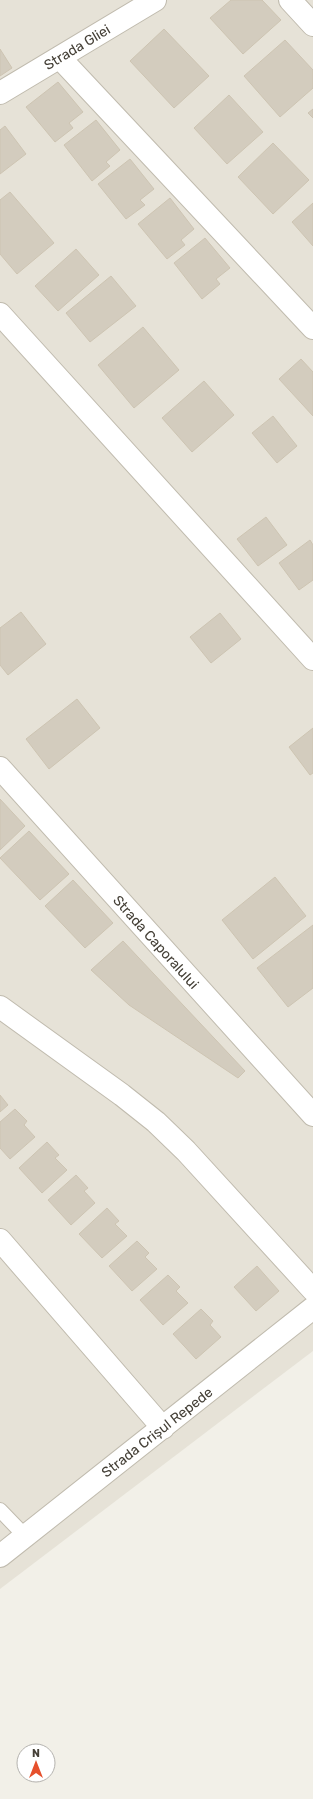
<svg xmlns="http://www.w3.org/2000/svg" width="313" height="1799" font-family="Rubik,sans-serif">
<style>
.residential{fill:#e6e2d7}
.building{fill:#d3ccbe;stroke:#cdc4b2}
.lines{fill:none;stroke-linecap:round;stroke-linejoin:round}
.lane-casing{stroke:#c0bbae;stroke-width:16}
.street-casing{stroke:#c0bbae;stroke-width:24}
.lane{stroke:#fff;stroke-width:14}
.street{stroke:#fff;stroke-width:22}
.labels{text-anchor:middle;stroke-width:3;stroke-linejoin:round;paint-order:stroke}
.street-label{font-size:14px;fill:#454037;stroke:#fff}
</style>
<rect width="100%" height="100%" fill="#f2f0e8"/>
<path class="residential" d="M 0,0 L 313,0 L 313,1351 L 0,1589 Z"/>
<path class="building" d="M 231,0 L 262,0 L 281,20 L 243,54 L 210,18 Z
M 164,29 L 209,76 L 174,108 L 130,61 Z
M 285,40 L 313,70 L 313,88 L 280,117 L 244,76 Z
M 0,49 L 12,68 L 0,76 Z
M 58,82 L 83,112 L 69,123 L 73,128 L 55,142 L 26,107 Z
M 229,95 L 263,132 L 227,164 L 194,128 Z
M 313,109 L 313,118 L 308,113 Z
M 96,120 L 120,150 L 106,162 L 110,166 L 92,181 L 64,145 Z
M 5,126 L 26,154 L 0,174 L 0,130 Z
M 273,143 L 309,180 L 273,214 L 238,177 Z
M 130,159 L 154,189 L 140,200 L 145,205 L 126,219 L 98,184 Z
M 10,192 L 54,243 L 17,274 L 0,254 L 0,200 Z
M 170,198 L 194,229 L 181,240 L 185,245 L 167,259 L 138,224 Z
M 313,203 L 313,246 L 292,222 Z
M 205,238 L 230,268 L 216,279 L 220,284 L 202,299 L 174,263 Z
M 76,249 L 99,275 L 58,311 L 35,286 Z
M 111,276 L 136,306 L 90,342 L 66,313 Z
M 143,327 L 179,370 L 134,408 L 98,365 Z
M 301,359 L 313,372 L 313,416 L 279,379 Z
M 204,381 L 234,415 L 192,452 L 162,418 Z
M 273,416 L 297,446 L 277,463 L 252,433 Z
M 266,517 L 287,545 L 258,566 L 237,539 Z
M 310,540 L 313,545 L 313,580 L 299,590 L 279,563 Z
M 21,612 L 46,644 L 8,675 L 0,665 L 0,628 Z
M 220,613 L 241,639 L 211,663 L 190,637 Z
M 77,699 L 100,728 L 49,769 L 26,739 Z
M 313,728 L 313,773 L 310,775 L 289,747 Z
M 0,799 L 25,826 L 0,850 Z
M 29,831 L 69,874 L 40,900 L 0,858 Z
M 275,877 L 306,916 L 253,959 L 222,920 Z
M 73,880 L 113,923 L 85,948 L 45,906 Z
M 313,925 L 313,988 L 288,1007 L 257,968 Z
M 123,941 L 245,1071 L 238,1078 L 129,1005 L 91,970 Z
M 0,1095 L 8,1105 L 0,1112 Z
M 15,1109 L 27,1121 L 24,1125 L 35,1137 L 10,1159 L 0,1148 L 0,1122 Z
M 47,1142 L 59,1155 L 55,1158 L 67,1170 L 42,1193 L 19,1168 Z
M 76,1175 L 88,1188 L 84,1191 L 95,1203 L 71,1225 L 48,1200 Z
M 107,1208 L 119,1221 L 115,1224 L 127,1236 L 102,1258 L 79,1234 Z
M 137,1241 L 149,1253 L 145,1257 L 157,1269 L 132,1291 L 109,1266 Z
M 257,1266 L 279,1291 L 256,1311 L 234,1287 Z
M 168,1275 L 180,1287 L 176,1291 L 188,1303 L 163,1325 L 140,1300 Z
M 201,1309 L 213,1321 L 210,1325 L 221,1337 L 196,1359 L 173,1334 Z"/>
<g class="lines">
<g class="lane-casing">
<path id="lane" d="M 0,1510 L 25,1536"/>
</g>
<g class="street-casing">
<path id="street" d="M 290,0 L 313,25
M 60,58 L 313,328
M 0,93 L 155,0
M 0,314 L 313,659
M 0,768 L 313,1115
M 0,1007 L 122,1095 L 156,1122 L 186,1151 L 313,1290
M 0,1240 L 163,1428
M 0,1556 L 313,1308"/>
</g>
<use href="#lane" class="lane"/>
<use href="#street" class="street"/>
</g>
<g class="labels">
<g class="street-label">
<text transform="translate(77 47) rotate(-31)" y="5">Strada Gliei</text>
<text transform="translate(156 942) rotate(48)" y="5">Strada Caporalului</text>
<text transform="translate(157 1432) rotate(-38)" y="5">Strada Crișul Repede</text>
</g>
</g>
<g transform="translate(36 1763)"><circle r="19" fill="#ffffff" stroke="#b5b3af"/>
<path d="M0-3L7 15L0 10L-7 15Z" fill="#e6502c"/>
<text y="-6" font-size="11" font-weight="bold" text-anchor="middle" fill="#454037">N</text>
</g>
</svg>
